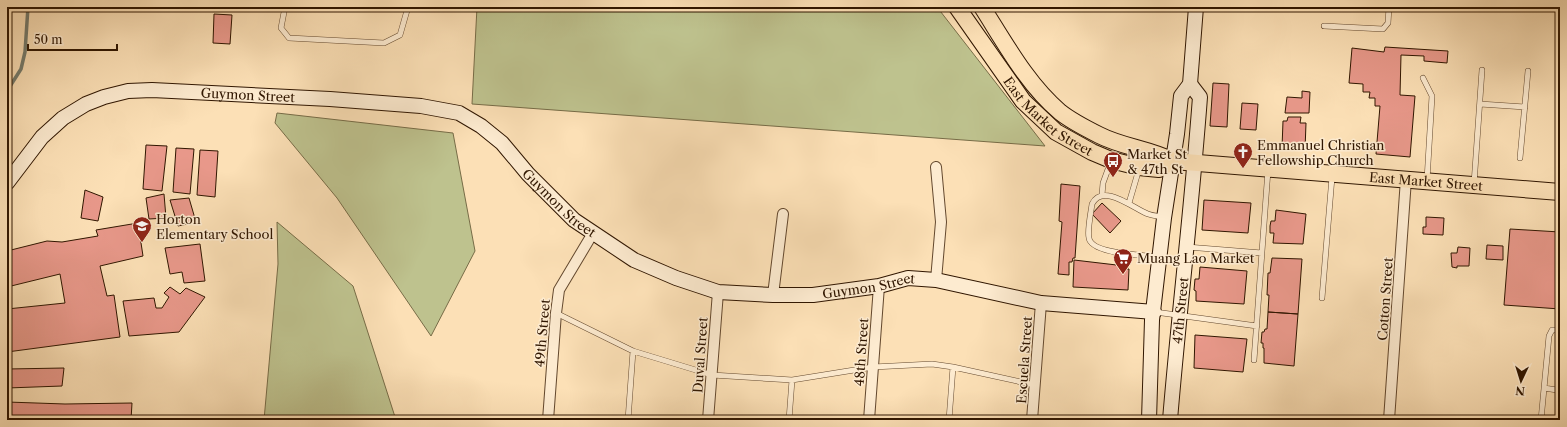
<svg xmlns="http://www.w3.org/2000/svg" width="1567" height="427" font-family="'Libre Caslon Text',serif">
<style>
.green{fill:#bec28e;stroke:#776c47}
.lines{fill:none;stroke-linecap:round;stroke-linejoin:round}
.stream{stroke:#737a6c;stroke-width:3.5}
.building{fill:#e8988a;stroke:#301600}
.lane-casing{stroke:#63482e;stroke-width:6}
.street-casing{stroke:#63482e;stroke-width:12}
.secondary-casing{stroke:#301600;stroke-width:16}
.primary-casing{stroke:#301600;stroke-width:18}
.lane{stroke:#fdebd0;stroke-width:5}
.street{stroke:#fdebd0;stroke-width:10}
.secondary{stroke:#fdebd0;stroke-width:14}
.primary{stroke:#fce0b6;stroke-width:16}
.labels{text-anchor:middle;stroke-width:3;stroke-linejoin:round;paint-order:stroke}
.street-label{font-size:13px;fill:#301600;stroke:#fdebd0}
.poi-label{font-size:13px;fill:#301600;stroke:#fdebd0;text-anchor:start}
</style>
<rect width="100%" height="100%" fill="#fce0b6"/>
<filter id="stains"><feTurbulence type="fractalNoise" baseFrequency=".005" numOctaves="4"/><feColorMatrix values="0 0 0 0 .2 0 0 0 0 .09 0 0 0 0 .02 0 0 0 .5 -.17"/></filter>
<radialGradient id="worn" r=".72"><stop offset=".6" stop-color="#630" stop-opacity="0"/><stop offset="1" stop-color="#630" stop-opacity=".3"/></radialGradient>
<path class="green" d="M 477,7 L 937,7 L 1045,146 L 472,104 Z
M 277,113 L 453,133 L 475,251 L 431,336 L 337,198 L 275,123 Z
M 277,222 L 353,286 L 396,420 L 264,420 L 278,264 Z"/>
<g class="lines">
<path class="stream" d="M 7,91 L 21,69 L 25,52 L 28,7"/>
</g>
<path class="building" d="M 214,14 L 232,15 L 230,44 L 213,43 Z
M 1385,47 L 1448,51 L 1447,63 L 1424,61 L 1424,56 L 1401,55 L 1400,95 L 1415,96 L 1410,157 L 1376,154 L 1380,106 L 1375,106 L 1375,98 L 1369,98 L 1370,92 L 1363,92 L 1363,84 L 1349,83 L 1352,48 L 1384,52 Z
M 1213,83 L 1229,84 L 1227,127 L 1210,126 Z
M 1302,91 L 1310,92 L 1309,113 L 1285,113 L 1287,97 L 1302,98 Z
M 1242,103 L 1258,104 L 1256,130 L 1240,129 Z
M 1288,117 L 1301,117 L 1300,123 L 1306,123 L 1305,150 L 1282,148 L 1283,121 L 1287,121 Z
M 146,145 L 167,146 L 162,191 L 143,189 Z
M 176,148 L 194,149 L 190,194 L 173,192 Z
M 200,150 L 218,151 L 215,197 L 197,195 Z
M 1061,184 L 1080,186 L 1075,258 L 1073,258 L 1072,262 L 1069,262 L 1069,275 L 1058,274 L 1062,222 L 1059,221 Z
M 85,190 L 103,197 L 98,221 L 81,218 Z
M 164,194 L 166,218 L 149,219 L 146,198 Z
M 189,198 L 196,222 L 178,226 L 170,200 Z
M 1204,200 L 1251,203 L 1248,233 L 1202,230 Z
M 1102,203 L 1121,221 L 1110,233 L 1092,214 Z
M 1276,210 L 1306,214 L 1303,244 L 1273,243 L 1274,233 L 1270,233 L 1270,226 L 1271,221 L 1275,221 Z
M 1426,217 L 1444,218 L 1443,235 L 1423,234 L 1423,227 L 1426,227 Z
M 138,223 L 143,256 L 100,266 L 107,296 L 114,295 L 120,337 L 7,352 L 7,309 L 65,303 L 60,274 L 7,287 L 7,251 L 47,241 L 62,242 L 98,236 L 96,230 Z
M 1510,229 L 1560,232 L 1560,309 L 1504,305 Z
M 200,244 L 205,281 L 184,283 L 182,272 L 170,274 L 165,248 Z
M 1487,245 L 1503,246 L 1503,260 L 1486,259 Z
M 1458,247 L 1470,248 L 1469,266 L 1457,266 L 1457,268 L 1452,267 L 1451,253 L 1457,253 Z
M 1272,258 L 1302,259 L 1298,314 L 1268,312 L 1269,295 L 1267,295 L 1268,273 L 1270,273 Z
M 1074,260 L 1125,266 L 1125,269 L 1129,269 L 1128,290 L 1073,287 Z
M 1200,267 L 1247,271 L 1244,304 L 1196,301 L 1196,291 L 1194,290 L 1195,279 L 1199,279 Z
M 170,287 L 180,294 L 186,288 L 205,297 L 179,332 L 129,336 L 123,301 L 154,298 L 156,308 L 162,308 L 169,297 L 164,293 Z
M 1268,312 L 1298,314 L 1294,366 L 1264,363 L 1264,348 L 1263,348 L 1263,343 L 1261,343 L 1262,332 L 1264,332 L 1265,329 L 1267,329 Z
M 1195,335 L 1247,339 L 1243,372 L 1194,368 Z
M 64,368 L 62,386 L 7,388 L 7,369 Z
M 7,402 L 65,404 L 132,403 L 131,420 L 7,420 Z"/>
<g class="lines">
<g class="lane-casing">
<path id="lane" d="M 285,7 L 281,28 L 289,38 L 384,43 L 400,35 L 408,7
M 1324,26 L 1383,29 L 1388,23 L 1389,7
M 1423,78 L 1432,96 L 1427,180
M 1480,104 L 1525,107
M 1520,158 L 1528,71
M 1474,184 L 1482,70
M 1102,195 L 1103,183 L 1111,161
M 1129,203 L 1139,169
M 1187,247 L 1262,253
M 1158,257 C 1144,255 1091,254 1089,238 C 1087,231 1091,212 1092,204 C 1103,182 1134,209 1148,214 C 1153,216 1158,216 1163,217
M 1322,298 L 1332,177
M 1155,312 L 1257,326
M 556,313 L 633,351 L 712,375 L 792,380 L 873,367 L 932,364 L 953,367 L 1035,385
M 1254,360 L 1268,170
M 1544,388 L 1557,390 L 1560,392
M 628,420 L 633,351
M 789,420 L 792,380
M 949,420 L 953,367
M 1541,420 L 1549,336 L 1552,330 L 1560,330"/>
</g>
<g class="street-casing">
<path id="street" d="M 936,280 L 941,222 L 936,167
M 773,295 L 783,214
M 548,420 L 556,313 L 559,290 L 593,233
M 708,420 L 718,292
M 869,420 L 879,286
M 1032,420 L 1041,303
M 1389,420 L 1406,179"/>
</g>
<g class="secondary-casing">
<g id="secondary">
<path id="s1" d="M 7,183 L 42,137 L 63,118 L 86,104 L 104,97 L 128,91 L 152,90 L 330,99 L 421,106 L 459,113 L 481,126 L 502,143 L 528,174 L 574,220 L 634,260 L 676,278 L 718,292 L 773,295 L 813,295 L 879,286 L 908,278 L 936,280 L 1041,303 L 1154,312"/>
<path d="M 1149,420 L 1152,320 L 1164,218 L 1177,134 L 1181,96 L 1190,84 L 1196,7"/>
<path id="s2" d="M 1170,420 C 1179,312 1192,205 1200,97 L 1190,84"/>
</g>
</g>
<g class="primary-casing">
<g id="primary">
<path id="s3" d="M 957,7 L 1023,101 L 1056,132 L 1092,152 L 1111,160 L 1139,167 L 1159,169 L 1173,161"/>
<path id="s4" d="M 982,7 C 1005,43 1027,84 1060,112 C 1070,120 1087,129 1099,135 C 1122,147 1150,149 1173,161 L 1560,192"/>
</g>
</g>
<use href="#lane" class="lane"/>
<use href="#street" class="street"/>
<use href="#secondary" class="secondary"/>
<use href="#primary" class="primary"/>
</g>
<defs>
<g id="church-pin" transform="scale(1)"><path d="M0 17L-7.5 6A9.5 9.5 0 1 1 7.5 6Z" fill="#8f2418" stroke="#fdebd0"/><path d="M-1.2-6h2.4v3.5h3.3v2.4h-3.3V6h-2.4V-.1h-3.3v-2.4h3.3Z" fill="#fff"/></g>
<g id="bus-pin" transform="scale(1)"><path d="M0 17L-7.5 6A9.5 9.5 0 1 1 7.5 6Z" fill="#8f2418" stroke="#fdebd0"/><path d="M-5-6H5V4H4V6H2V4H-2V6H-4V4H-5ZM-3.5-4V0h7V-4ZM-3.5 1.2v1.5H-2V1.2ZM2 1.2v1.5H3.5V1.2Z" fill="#fff"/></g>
<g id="school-pin" transform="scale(1)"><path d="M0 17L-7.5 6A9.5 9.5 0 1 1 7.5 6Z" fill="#8f2418" stroke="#fdebd0"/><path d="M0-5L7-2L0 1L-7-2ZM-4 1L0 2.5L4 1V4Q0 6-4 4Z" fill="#fff"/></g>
<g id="supermarket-pin" transform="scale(1)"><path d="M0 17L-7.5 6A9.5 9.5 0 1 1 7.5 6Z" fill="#8f2418" stroke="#fdebd0"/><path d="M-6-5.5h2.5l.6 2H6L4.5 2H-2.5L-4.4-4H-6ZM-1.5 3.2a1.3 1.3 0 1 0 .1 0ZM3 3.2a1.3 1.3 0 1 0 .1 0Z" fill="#fff"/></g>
</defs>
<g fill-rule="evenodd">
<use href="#church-pin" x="1243" y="152"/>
<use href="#bus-pin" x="1113" y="161"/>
<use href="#school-pin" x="142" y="226"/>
<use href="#supermarket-pin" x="1123" y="258"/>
</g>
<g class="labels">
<g class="street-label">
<text dy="5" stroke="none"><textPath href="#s1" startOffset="277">Guymon Street</textPath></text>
<text dy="5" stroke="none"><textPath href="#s3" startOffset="144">East Market Street</textPath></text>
<text dy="5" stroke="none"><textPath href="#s4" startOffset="509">East Market Street</textPath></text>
<text dy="5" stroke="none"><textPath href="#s1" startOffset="625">Guymon Street</textPath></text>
<text dy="5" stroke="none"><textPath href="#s1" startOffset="961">Guymon Street</textPath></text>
<text transform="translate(1385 299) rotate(-86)" y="5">Cotton Street</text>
<text dy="5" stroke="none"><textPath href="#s2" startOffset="110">47th Street</textPath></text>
<text transform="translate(542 333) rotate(-85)" y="5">49th Street</text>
<text transform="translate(861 352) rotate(-86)" y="5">48th Street</text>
<text transform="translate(700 355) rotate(-86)" y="5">Duval Street</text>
<text transform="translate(1024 360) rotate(-86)" y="5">Escuela Street</text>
</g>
<g class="poi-label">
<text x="1257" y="150">Emmanuel Christian<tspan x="1257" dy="15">Fellowship Church</tspan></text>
<text x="1127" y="159">Market St<tspan x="1127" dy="15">&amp; 47th St</tspan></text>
<text x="156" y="224">Horton<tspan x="156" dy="15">Elementary School</tspan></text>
<text x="1137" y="263">Muang Lao Market</text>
</g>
</g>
<rect width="1567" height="427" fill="none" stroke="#fce0b6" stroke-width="24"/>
<rect x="8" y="8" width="1551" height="411" fill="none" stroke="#301600" stroke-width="2"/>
<rect x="12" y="12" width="1543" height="403" fill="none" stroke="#301600"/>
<g transform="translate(1521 381) rotate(184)" stroke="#fdebd0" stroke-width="3" paint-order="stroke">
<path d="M0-3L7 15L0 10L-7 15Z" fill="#301600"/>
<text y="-6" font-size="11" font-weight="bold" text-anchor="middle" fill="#301600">N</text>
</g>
<path d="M28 44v6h89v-6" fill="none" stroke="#301600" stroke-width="2"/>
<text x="34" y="44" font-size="12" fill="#301600" stroke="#fdebd0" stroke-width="3" paint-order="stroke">50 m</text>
<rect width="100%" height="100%" filter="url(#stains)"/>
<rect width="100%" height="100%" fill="url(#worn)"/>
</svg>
